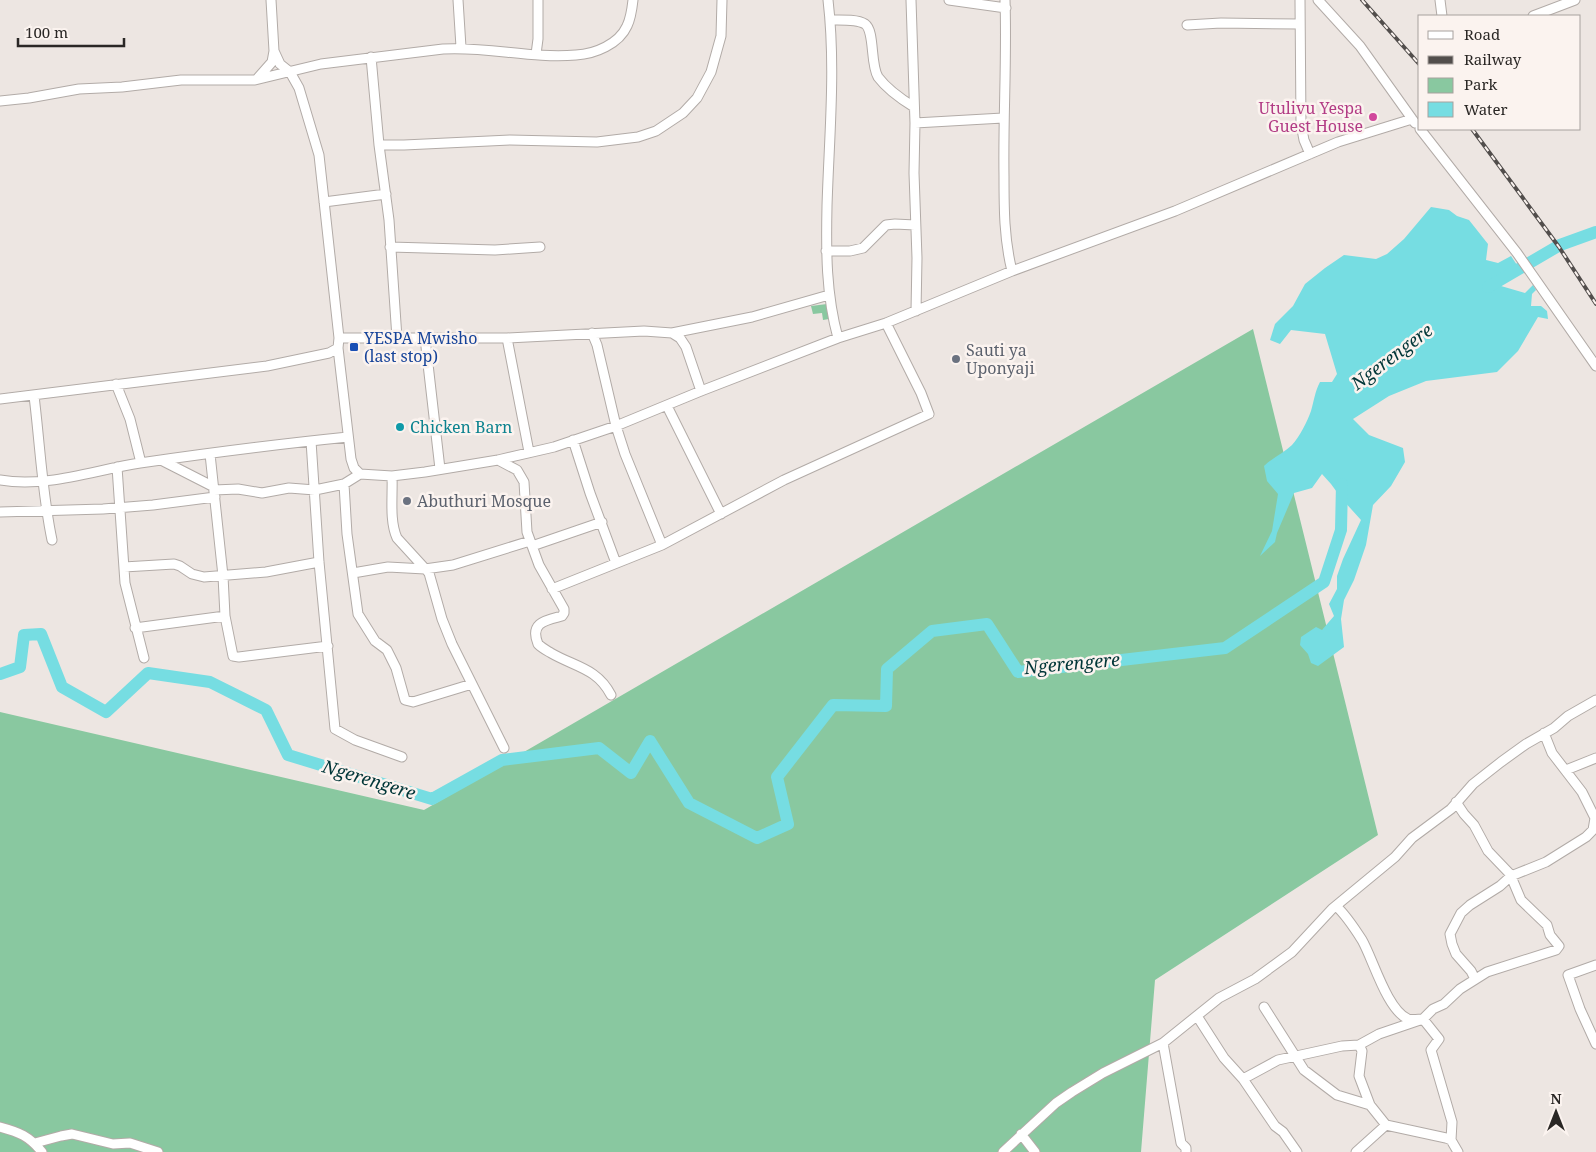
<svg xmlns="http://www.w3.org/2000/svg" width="1596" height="1152" font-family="'Noto Serif',serif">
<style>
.green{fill:#89c8a0}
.water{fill:#76dde2}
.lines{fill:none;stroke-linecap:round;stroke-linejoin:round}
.river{stroke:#76dde2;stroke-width:12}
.street-casing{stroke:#b2aba7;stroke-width:11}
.street{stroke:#fff;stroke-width:9}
.rail-casing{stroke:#524e4c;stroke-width:4}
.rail{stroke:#fbf3ef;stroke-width:2;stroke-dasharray:5.5;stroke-linecap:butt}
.hotel-dot{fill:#d1479c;stroke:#fbf3ef;stroke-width:2}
.transit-dot{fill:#1a4fb4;stroke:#fbf3ef;stroke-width:2}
.worship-dot{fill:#6b7280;stroke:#fbf3ef;stroke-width:2}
.culture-dot{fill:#0f9aa8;stroke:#fbf3ef;stroke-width:2}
.labels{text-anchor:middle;stroke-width:5;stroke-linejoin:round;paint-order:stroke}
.hotel-label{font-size:16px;fill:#b23c85;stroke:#fbf3ef;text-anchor:end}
.transit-label{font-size:16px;fill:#164399;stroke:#fbf3ef;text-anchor:start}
.worship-label{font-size:16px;fill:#5b616d;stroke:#fbf3ef;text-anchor:start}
.culture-label{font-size:16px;fill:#0d838f;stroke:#fbf3ef;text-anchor:start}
.water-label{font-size:18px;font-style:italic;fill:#013638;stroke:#fbf3ef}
</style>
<rect width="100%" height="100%" fill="#ede6e2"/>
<path class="green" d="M 827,304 L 829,319 L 823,320 L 822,313 L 813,314 L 811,306 Z
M 1253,329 L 1378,835 L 1155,980 L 1141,1152 L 0,1152 L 0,712 L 424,810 Z"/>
<path class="water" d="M 1431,207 L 1449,210 L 1457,216 L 1469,220 L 1488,244 L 1486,260 L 1498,263 L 1511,256 L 1519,268 L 1502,277 L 1501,286 L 1525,293 L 1533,285 L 1536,290 L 1532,294 L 1531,306 L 1541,306 L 1547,311 L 1548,319 L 1538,317 L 1518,351 L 1497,372 L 1426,381 L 1389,396 L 1353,419 L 1369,435 L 1403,448 L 1405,462 L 1391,486 L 1373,505 L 1366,545 L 1354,580 L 1344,600 L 1341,619 L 1344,647 L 1318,666 L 1311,663 L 1308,654 L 1300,645 L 1301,637 L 1316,627 L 1322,630 L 1334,616 L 1329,604 L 1337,589 L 1337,576 L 1343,559 L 1361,520 L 1342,499 L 1331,484 L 1322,474 L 1312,488 L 1294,493 L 1277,533 L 1275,542 L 1260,556 L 1272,531 L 1278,494 L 1267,481 L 1264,466 C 1272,458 1284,453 1292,445 C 1300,436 1307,422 1311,411 C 1314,401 1315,391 1320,382 L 1332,382 L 1337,374 L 1325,334 L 1291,330 L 1280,344 L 1270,340 L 1275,324 L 1293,306 L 1305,284 L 1325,268 L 1344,255 L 1376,259 L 1387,254 L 1404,239 Z"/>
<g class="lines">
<path class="river" d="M 1488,287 L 1560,245 L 1596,232
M 0,674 L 20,667 L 24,635 L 41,634 L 62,687 L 106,712 L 148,673 L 210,682 L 266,710 L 288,755 L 432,799 L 502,760 L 599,748 L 631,773 L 650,741 L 689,803 L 757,838 L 788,824 L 777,777 L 833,705 L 886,706 L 887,669 L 932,631 L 987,624 L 1018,672 L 1225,648 L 1324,582 L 1341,530 L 1342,484"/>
<g class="street-casing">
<path id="street" d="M 458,0 L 461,47
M 828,0 C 836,68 829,138 827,206 C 826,251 826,294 838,338
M 911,0 L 915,123 L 914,173 L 917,258 L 916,311
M 949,0 L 1006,8
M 1005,0 C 1007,59 1003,117 1004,176 C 1004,208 1004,239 1012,271
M 1300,0 L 1301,124 L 1304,140 L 1310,154
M 1318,0 L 1360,46 L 1415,123
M 1440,0 L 1442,16
M 1533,16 L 1575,0
M 830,20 C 840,20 857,19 865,24 C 875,31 870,64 878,77 C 887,89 901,99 914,107
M 1187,25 L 1221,23 L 1299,24
M 536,54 L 538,39 L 538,0
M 371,57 L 379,145 L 389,220 L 397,338
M 257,79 L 272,62 L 274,51
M 0,101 L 29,98 L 79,89 L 122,87 L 181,80 L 255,80 L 321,64 L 443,49 C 487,46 532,59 576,55 C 595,54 619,44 627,26 C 631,18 632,9 633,0
M 915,123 L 1003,118
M 1420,129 L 1517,253 L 1596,366
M 379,145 L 404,145 L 510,140 L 597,142 L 638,137 L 656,131 L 683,113 L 697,98 L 711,72 L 721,36 L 722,0
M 324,202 L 386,194
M 390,247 L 495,250 L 540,247
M 826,251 L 850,251 L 863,248 L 886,225 L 895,224 L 915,225
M 592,333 L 597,345 L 616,426 L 625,454 L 662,545
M 672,333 L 752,317 L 829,295
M 339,338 L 507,338 L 644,331 L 672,333 L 680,338 L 686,347 L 701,391
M 425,338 L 440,469
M 507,338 L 529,452
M 338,348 L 351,459 L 354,468 L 360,474 L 392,476 L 425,472 L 498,460 L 554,447 L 616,426 L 701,391 L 838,338 L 886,323 L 1012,271 L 1175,211 L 1338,142 L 1412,119
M 116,384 L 130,419 L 141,463
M 34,396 C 40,444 42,493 52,540
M 0,399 L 267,366 L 329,353 L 338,348 L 339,338 L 319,155 L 299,88 L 290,72 L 280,64 L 274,51 L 271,0
M 667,406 L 721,514
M 573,440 L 590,493 L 616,563
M 311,441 L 319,562 L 335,729 L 355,740 L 402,757
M 210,454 L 223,576 L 225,616 L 233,656 L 239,657 L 328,646
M 498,460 L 517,470 L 524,482 L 527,532 L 539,565 L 564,609 L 564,613 L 562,616 C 547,620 529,622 538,644 C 542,648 546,650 551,653 C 575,667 597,668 611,695
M 163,461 L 214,487
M 117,467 L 125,583 L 144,658
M 392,476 C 393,495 389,520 397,538 L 429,573 L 442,619 L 452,644 L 504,748
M 0,480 C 47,488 94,470 140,463 C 209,453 279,444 348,437
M 344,484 L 347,534 L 358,614 L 375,641 L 387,650 L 396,668 L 405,700 L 413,702 L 472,684
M 214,490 L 238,489 L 262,493 L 289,488 L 315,490 L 344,484 L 360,474
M 0,512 L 103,509 L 153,505 L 215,497
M 532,546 L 602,522
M 124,567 L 174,564 L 180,566 L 192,574 L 204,577 L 266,572 L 319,562
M 353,573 L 388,567 L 425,569 L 453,565 L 530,541
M 552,589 L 662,545 L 784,480 L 929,414 L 921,393 L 886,323
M 135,628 L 225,616
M 1566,770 L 1596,758
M 1336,906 C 1346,915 1355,929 1362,940 C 1373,959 1387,1010 1408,1019 C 1412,1020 1419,1019 1423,1019 L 1439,1039 L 1431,1050 L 1452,1122 L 1451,1140
M 1596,965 L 1568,975 L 1580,1009 L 1596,1044
M 1475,979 L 1471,971 L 1456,954 L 1452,944 L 1450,934 L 1461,913 L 1470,905 L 1500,886 L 1511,876 L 1546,862 L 1586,837 L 1593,830 L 1595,818 L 1582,792 L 1552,753 L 1544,733
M 1264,1007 L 1304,1070 L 1337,1095 L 1370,1105 L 1386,1125 L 1446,1138 L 1451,1140 L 1458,1152
M 1197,1016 L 1224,1058 L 1243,1079 L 1275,1126 L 1283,1132 L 1297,1152
M 1163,1043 L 1181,1143 L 1186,1148 L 1186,1152
M 1359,1045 L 1362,1051 L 1359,1076 L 1370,1105
M 1243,1079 L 1278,1060 L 1342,1046 L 1359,1045 L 1379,1034 L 1423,1019 L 1433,1009 L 1444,1004 L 1460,989 L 1487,972 L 1556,950 L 1559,946 L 1550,935 L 1547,925 L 1521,900 L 1510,874 L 1488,851 L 1474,825 L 1464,814 L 1456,802
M 0,1127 C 19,1132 29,1136 42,1152
M 1021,1134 L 1035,1152
M 35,1143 L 61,1136 L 72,1134 L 113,1144 L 130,1143 L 158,1152
M 1003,1152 L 1056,1103 L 1072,1092 L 1103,1073 L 1163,1043 L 1219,998 L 1255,979 L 1292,952 L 1332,909 L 1395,857 L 1412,838 L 1451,809 L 1473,784 L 1501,762 L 1526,744 L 1554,728 L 1568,716 L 1596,700
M 1356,1152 L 1386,1125"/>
</g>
<use href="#street" class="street"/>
<g class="rail-casing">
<path id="rail" d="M 1362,0 L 1420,65
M 1472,129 L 1559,247 L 1596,304"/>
</g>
<use href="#rail" class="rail"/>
</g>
<circle class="hotel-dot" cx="1373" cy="117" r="5"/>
<rect class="transit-dot" x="349" y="342" width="10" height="10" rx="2.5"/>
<g class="worship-dot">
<circle cx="956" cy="359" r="5"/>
<circle cx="407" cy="501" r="5"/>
</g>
<circle class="culture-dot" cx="400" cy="427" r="5"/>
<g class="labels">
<g class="hotel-label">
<text x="1363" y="114">Utulivu Yespa<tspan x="1363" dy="18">Guest House</tspan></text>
</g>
<g class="transit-label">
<text x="364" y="344">YESPA Mwisho<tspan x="364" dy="18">(last stop)</tspan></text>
</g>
<g class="worship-label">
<text x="966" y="356">Sauti ya<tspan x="966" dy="18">Uponyaji</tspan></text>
<text x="417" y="507">Abuthuri Mosque</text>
</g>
<g class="culture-label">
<text x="410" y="433">Chicken Barn</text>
</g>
<g class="water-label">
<text transform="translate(1392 357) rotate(-37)" y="6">Ngerengere</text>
<text transform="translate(1072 664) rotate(-5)" y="6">Ngerengere</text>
<text transform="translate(369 780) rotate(17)" y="6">Ngerengere</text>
</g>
</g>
<rect x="1418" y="15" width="162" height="115" fill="#fbf3ef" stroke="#a7a19e"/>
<rect x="1428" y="31" width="25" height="8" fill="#ffffff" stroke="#a7a19e"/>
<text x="1464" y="40" font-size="15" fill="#2a2725">Road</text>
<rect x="1428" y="56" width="25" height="8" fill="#524e4c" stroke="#a7a19e"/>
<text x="1464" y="65" font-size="15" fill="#2a2725">Railway</text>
<rect x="1428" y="78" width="25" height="15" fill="#89c8a0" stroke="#a7a19e"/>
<text x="1464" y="90" font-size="15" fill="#2a2725">Park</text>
<rect x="1428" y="102" width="25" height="15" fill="#76dde2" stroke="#a7a19e"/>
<text x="1464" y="115" font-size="15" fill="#2a2725">Water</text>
<g transform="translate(1556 1112)" stroke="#fbf3ef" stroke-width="4" paint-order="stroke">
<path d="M0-4L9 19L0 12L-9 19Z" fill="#2a2725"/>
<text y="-8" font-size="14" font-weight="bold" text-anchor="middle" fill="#2a2725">N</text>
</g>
<path d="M18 38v8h106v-8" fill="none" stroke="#2a2725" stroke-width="2.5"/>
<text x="25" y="38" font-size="15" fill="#2a2725" stroke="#fbf3ef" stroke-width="4" paint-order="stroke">100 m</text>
</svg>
